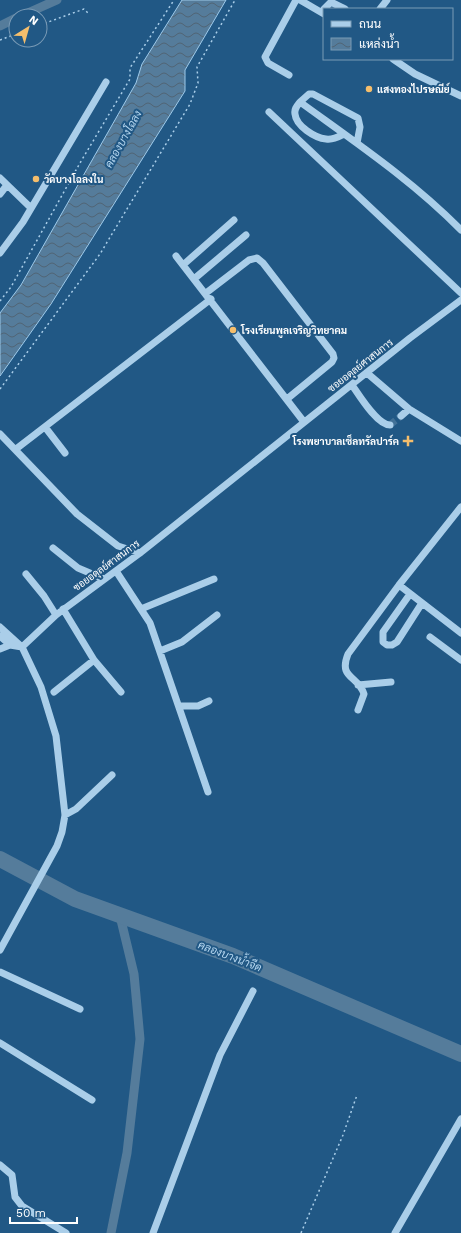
<svg xmlns="http://www.w3.org/2000/svg" width="461" height="1233" font-family="'Work Sans',Sarabun,sans-serif">
<style>
.water{fill:url(#water-waves);stroke:#9ecaea}
.lines{fill:none;stroke-linecap:round;stroke-linejoin:round}
.canal{stroke:#557c9b;stroke-width:9}
.river{stroke:#557c9b;stroke-width:16}
.minor-tunnel{stroke:#427197;stroke-width:7;stroke-dasharray:7 3.5;stroke-linecap:butt}
.path{stroke:#aacee9;stroke-width:1.5;stroke-dasharray:2 3;stroke-linecap:butt}
.minor{stroke:#aacee9;stroke-width:7}
.poi-dot{fill:#f5be6c;stroke:#215885;stroke-width:1.5}
.labels{text-anchor:middle;stroke-width:4;stroke-linejoin:round;paint-order:stroke}
.poi-label{font-size:10px;font-weight:bold;fill:#fff;stroke:#215885;text-anchor:start}
.street-label{font-size:10px;fill:#fff;stroke:#215885}
.water-label{font-size:11px;font-style:italic;fill:#b6d7f0;stroke:#215885}
</style>
<defs>
<pattern id="water-waves" width="16" height="10" patternUnits="userSpaceOnUse"><rect width="16" height="10" fill="#557c9b"/><path d="M0 5q4-4 8 0t8 0" fill="none" stroke="#506474"/></pattern>
</defs>
<rect width="100%" height="100%" fill="#215885"/>
<path class="water" d="M 182,0 L 226,0 L 185,70 L 185,91 L 51,304 L 0,376 L 0,313 L 21,285 L 136,83 L 142,64 Z"/>
<g class="lines">
<path class="canal" d="M 21,16 L 57,0
M 0,26 L 16,18
M 111,1233 L 127,1153 L 140,1039 L 134,974 L 120,916"/>
<path class="river" d="M 0,859 L 75,899 L 233,956 L 461,1054"/>
<path class="minor-tunnel" d="M 390,425 L 401,416"/>
<path class="path" d="M 40,25 L 84,9 L 89,14
M 0,40 L 16,34
M 0,301 L 11,287 L 80,163 L 130,79 L 130,68 L 174,0
M 0,389 L 100,254 L 190,104 L 198,83 L 197,67 L 235,0
M 301,1233 L 343,1135 L 357,1095"/>
<path class="minor" d="M 300,0 L 324,14
M 324,9 L 331,2 L 345,9
M 380,9 L 387,0
M 393,59 L 415,74 L 461,96
M 289,75 L 268,63 L 265,57 L 296,0
M 300,102 C 297,106 294,109 295,114 C 296,126 315,138 326,139 C 333,140 338,137 344,134
M 269,112 L 461,293
M 357,143 L 360,127 L 358,118 L 313,94 L 309,94 L 300,102 C 355,142 413,181 461,230
M 0,178 L 31,208
M 0,194 L 7,185
M 0,253 L 23,222 L 106,82
M 176,256 L 304,422
M 183,265 L 234,220
M 194,279 L 246,235
M 206,293 L 249,260 L 257,258 L 263,263 L 333,354 L 334,358 L 332,362 L 287,399
M 367,373 L 409,409 L 461,441
M 352,385 C 359,395 377,425 390,425
M 401,416 L 409,409
M 45,427 L 65,453
M 0,434 L 77,514 L 118,546 L 140,553
M 16,449 L 211,299
M 53,548 L 78,568 L 104,579
M 116,571 L 150,623 L 208,792
M 26,574 L 44,596 L 56,615
M 399,585 L 461,633
M 410,594 L 383,632 L 383,642 L 387,645 L 392,645 L 397,642 L 422,603
M 63,609 L 94,660 L 121,692
M 141,609 L 214,579
M 0,627 L 22,647
M 0,636 L 10,645
M 430,637 L 461,660
M 0,649 L 10,645 L 22,647
M 160,651 L 182,642 L 217,615
M 358,685 L 391,682
M 54,692 L 94,660
M 179,706 L 198,706 L 209,701
M 358,710 L 364,694 C 358,675 338,679 348,654 L 399,585 L 461,507
M 65,815 L 76,809 L 112,775
M 0,950 L 57,846 L 62,832 L 65,815 L 56,736 L 41,687 L 22,647 L 56,615 L 140,553 L 410,338 L 461,300
M 0,972 L 80,1009
M 0,1043 L 92,1100
M 0,1165 L 12,1175 L 15,1197 L 22,1206 L 66,1233
M 153,1233 L 220,1055 L 253,991
M 395,1233 L 461,1119"/>
</g>
<g class="poi-dot">
<circle cx="369" cy="89" r="4"/>
<circle cx="36" cy="179" r="4"/>
<circle cx="233" cy="330" r="4"/>
<path d="M406 435h4v4h4v4h-4v4h-4v-4h-4v-4h4z"/>
</g>
<g class="labels">
<g class="poi-label">
<text x="377" y="93">แสงทองไปรษณีย์</text>
<text x="44" y="183">วัดบางโฉลงใน</text>
<text x="241" y="334">โรงเรียนพูลเจริญวิทยาคม</text>
<text x="399" y="445" text-anchor="end">โรงพยาบาลเซ็ลทรัลปาร์ค</text>
</g>
<g class="street-label">
<text transform="translate(360 365) rotate(-38)" y="4">ซอยอดุลย์ศาสนการ</text>
<text transform="translate(106 565) rotate(-36)" y="4">ซอยอดุลย์ศาสนการ</text>
</g>
<g class="water-label">
<text transform="translate(123 139) rotate(-61)" y="4">คลองบางโฉลง</text>
<text transform="translate(230 956) rotate(21)" y="4">คลองบางน้ำจืด</text>
</g>
</g>
<rect x="323" y="8" width="130" height="52" fill="#215885" stroke="#7a9bb6"/>
<rect x="331" y="21" width="20" height="6" fill="#aacee9" stroke="#7a9bb6"/>
<text x="359" y="28" font-size="12" fill="#ffffff">ถนน</text>
<rect x="331" y="38" width="20" height="12" fill="url(#water-waves)" stroke="#7a9bb6"/>
<text x="359" y="48" font-size="12" fill="#ffffff">แหล่งน้ำ</text>
<g transform="translate(28 28) rotate(37)"><circle r="19" fill="#215885" stroke="#7a9bb6"/>
<path d="M0-3L7 15L0 10L-7 15Z" fill="#f5be6c"/>
<text y="-6" font-size="11" font-weight="bold" text-anchor="middle" fill="#ffffff">N</text>
</g>
<path d="M10 1217v6h67v-6" fill="none" stroke="#ffffff" stroke-width="2"/>
<text x="16" y="1217" font-size="12" fill="#ffffff" stroke="#215885" stroke-width="3" paint-order="stroke">50 m</text>
</svg>
